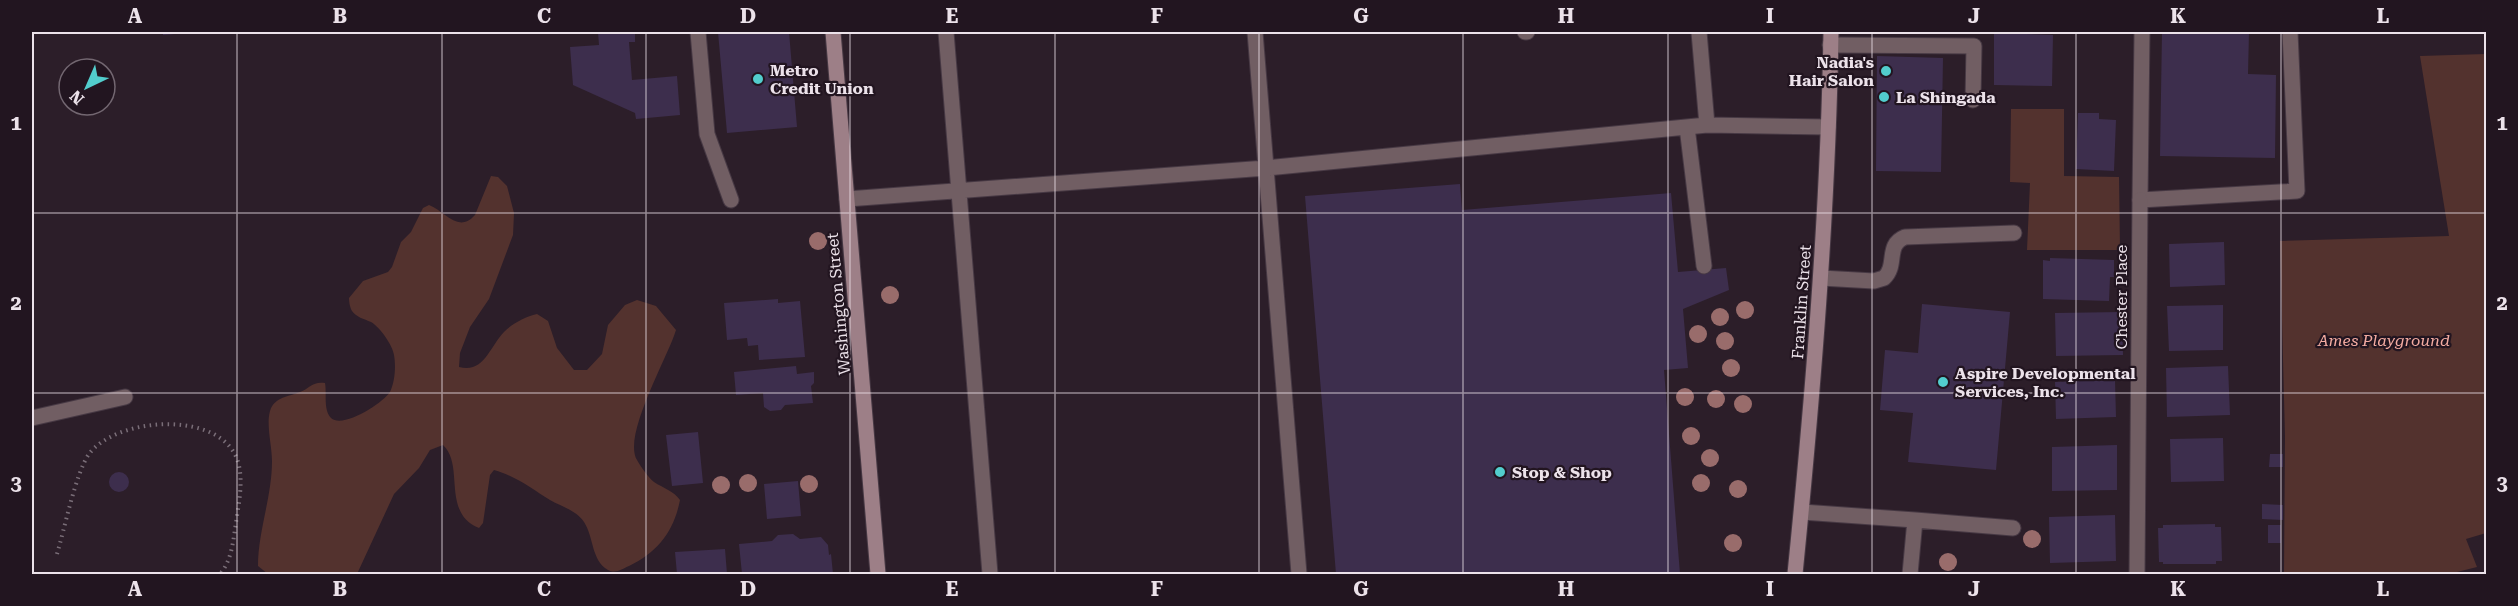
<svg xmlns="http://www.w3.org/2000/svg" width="2518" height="606" font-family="'Roboto Serif',serif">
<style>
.green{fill:#53322e}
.building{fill:#3d2e4d}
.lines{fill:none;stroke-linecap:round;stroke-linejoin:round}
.lane-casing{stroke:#473944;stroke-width:17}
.street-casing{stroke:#473944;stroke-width:17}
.secondary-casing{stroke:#473944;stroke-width:17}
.path{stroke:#7a6e78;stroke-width:4;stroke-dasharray:1.5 4.5;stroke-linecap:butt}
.lane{stroke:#715e63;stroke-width:15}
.street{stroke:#715e63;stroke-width:15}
.secondary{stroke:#9d7f87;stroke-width:15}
.tree{fill:#996c6b}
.grid{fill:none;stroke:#ece2ea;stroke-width:1.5;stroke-opacity:0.55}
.poi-dot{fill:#52cdcd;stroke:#221520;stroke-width:2}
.labels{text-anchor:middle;stroke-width:4.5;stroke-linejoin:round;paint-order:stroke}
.poi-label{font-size:16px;font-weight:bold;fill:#ece2ea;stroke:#221520;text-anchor:start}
.street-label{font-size:16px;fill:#ece2ea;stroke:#221520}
.park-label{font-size:16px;font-style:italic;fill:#f3aba1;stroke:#221520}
.neatline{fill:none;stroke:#ece2ea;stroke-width:2}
.grid-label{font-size:20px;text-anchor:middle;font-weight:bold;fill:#ece2ea}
</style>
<rect width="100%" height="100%" fill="#2c1e29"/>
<path class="green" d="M 2486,54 L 2486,533 L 2466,539 L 2477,567 L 2449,574 L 2284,574 L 2285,437 L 2280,241 L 2449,236 L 2420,56 Z
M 2011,109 L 2064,109 L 2064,176 L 2119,177 L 2120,250 L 2027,250 L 2030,183 L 2010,182 Z
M 491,176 L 498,177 L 507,186 L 514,213 L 513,235 L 489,299 L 470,327 L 460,353 L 459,367 C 484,374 490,346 504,332 C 513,323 525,317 537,314 L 548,321 L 557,348 L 574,370 L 587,370 L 602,354 L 608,325 L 625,305 L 637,300 L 656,306 L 676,330 C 668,357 622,436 637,460 C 641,467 648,477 654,482 C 663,488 674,491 680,500 C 674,531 658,552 629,566 C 622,569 616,574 608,570 C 591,560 594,537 584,522 C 576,510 562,507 550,500 C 532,489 516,476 494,470 L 490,475 L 483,523 L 479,528 C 441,513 465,465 443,445 L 430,450 L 419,468 L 394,494 L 357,574 L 268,574 L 258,566 C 258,531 272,497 272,461 C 272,446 266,425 270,411 C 275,396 289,397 300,392 C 310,388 313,381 325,383 C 327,393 323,410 331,418 C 343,429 383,403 390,392 C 395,382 396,366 394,355 C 393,346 380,327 371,322 C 364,319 356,317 352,311 C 350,308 349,302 349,298 L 363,281 L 388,272 L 392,267 L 401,242 L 411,232 L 423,208 L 429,205 C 445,211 458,234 475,215 Z"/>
<path class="building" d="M 163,32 L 187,32 L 187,33 L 163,35 Z
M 598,32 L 635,32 L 635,42 L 629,42 L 632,80 L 677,76 L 680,115 L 636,119 L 635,113 L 573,85 L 570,47 L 599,45 Z
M 718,32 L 789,32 L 797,127 L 727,133 Z
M 2162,32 L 2249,32 L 2248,74 L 2276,75 L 2275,158 L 2160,156 Z
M 1994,33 L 2053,35 L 2052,86 L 1994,85 Z
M 1877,56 L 1943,58 L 1941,172 L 1876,171 Z
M 2078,113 L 2099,113 L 2099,119 L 2116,120 L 2114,171 L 2076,169 Z
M 1460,184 L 1462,210 L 1671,193 L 1678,272 L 1726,268 L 1729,290 L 1683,309 L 1688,368 L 1664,370 L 1680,574 L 1336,574 L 1305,196 Z
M 2224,242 L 2225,285 L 2170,287 L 2169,244 Z
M 2050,258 L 2114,260 L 2114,277 L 2110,277 L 2109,301 L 2043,299 L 2043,260 L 2050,261 Z
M 778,299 L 778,303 L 800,301 L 805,357 L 759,360 L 758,345 L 748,346 L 747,338 L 727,340 L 724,303 Z
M 1922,304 L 2010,312 L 1996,470 L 1908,462 L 1913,413 L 1880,410 L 1885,350 L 1918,353 Z
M 2223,305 L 2223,350 L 2169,351 L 2167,306 Z
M 2122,312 L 2123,355 L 2056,356 L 2055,313 Z
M 796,366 L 797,374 L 814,372 L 814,383 L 811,386 L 813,403 L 785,405 L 781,410 L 770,411 L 764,407 L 763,393 L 736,395 L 734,372 Z
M 2228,366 L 2230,415 L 2167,417 L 2166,368 Z
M 2115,380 L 2116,417 L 2056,419 L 2055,382 Z
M 698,432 L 703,483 L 672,486 L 666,435 Z
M 2223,438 L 2224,481 L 2171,482 L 2170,439 Z
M 2117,445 L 2117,490 L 2052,491 L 2052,447 Z
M 2270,454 L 2283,454 L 2283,467 L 2269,467 Z
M109 482a10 10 0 1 1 20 0a10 10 0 1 1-20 0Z
M 798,481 L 801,516 L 767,519 L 764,484 Z
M 2262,504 L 2283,505 L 2283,520 L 2262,519 Z
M 2115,515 L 2116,561 L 2050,563 L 2049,517 Z
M 2215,524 L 2215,527 L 2221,527 L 2222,561 L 2216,561 L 2216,564 L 2163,564 L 2163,562 L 2159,562 L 2158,528 L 2163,528 L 2163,525 Z
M 2268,525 L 2281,525 L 2281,543 L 2268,543 Z
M 793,534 L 800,539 L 821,537 L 828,545 L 829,555 L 831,554 L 833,574 L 742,574 L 739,544 L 772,541 L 778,535 Z
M 725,549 L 727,574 L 677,574 L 675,552 Z"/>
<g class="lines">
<g class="lane-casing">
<path id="lane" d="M 698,32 L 707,134 L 731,200
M 946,32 L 990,574
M 1255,32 L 1299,574
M 1525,32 L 1527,32
M 1699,32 L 1707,125
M 2142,32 L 2140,200 L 2297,191 L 2290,32
M 1687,127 L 1704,266
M 847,199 L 1266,168 L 1707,125 L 1828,127
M 1821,278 L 1874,281 L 1884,278 C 1898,265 1885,245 1905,237 L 2014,233
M 32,418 L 125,397
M 1802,512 L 1915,520 L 1910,574
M 1915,520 L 2013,528"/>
</g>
<g class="street-casing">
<path id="street" d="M 1830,45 L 1974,46 L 1973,100
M 2137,574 L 2140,200"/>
</g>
<g class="secondary-casing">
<path id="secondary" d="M 833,32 L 878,574
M 1795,574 C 1813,394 1828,213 1831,32"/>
</g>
<path class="path" d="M 57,554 C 64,531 76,472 89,454 C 115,419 207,411 233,451 C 246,471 239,501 236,523 C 233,541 232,560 220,574"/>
<use href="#lane" class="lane"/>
<use href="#street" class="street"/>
<use href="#secondary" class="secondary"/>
</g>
<g class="tree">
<circle cx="818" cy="241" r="9"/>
<circle cx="890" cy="295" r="9"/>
<circle cx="1745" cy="310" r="9"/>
<circle cx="1720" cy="317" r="9"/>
<circle cx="1698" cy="334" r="9"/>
<circle cx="1725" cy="341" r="9"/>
<circle cx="1731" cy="368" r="9"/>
<circle cx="1685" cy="397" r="9"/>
<circle cx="1716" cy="399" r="9"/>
<circle cx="1743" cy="404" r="9"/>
<circle cx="1691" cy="436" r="9"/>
<circle cx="1710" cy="458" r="9"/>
<circle cx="748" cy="483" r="9"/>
<circle cx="1701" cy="483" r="9"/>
<circle cx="809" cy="484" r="9"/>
<circle cx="721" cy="485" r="9"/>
<circle cx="1738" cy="489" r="9"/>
<circle cx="2032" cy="539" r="9"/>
<circle cx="1733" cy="543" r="9"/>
<circle cx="1948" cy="562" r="9"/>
</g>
<path class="grid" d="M 237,32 L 237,574M 442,32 L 442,574M 646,32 L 646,574M 850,32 L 850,574M 1055,32 L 1055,574M 1259,32 L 1259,574M 1463,32 L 1463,574M 1668,32 L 1668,574M 1872,32 L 1872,574M 2076,32 L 2076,574M 2281,32 L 2281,574M 32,213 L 2486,213M 32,393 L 2486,393"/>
<g class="poi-dot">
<circle cx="1886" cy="71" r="6"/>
<circle cx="758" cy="79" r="6"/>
<circle cx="1884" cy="97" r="6"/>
<circle cx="1943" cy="382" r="6"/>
<circle cx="1500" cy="472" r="6"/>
</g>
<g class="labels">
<g class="poi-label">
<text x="1874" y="68" text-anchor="end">Nadia's<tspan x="1874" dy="18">Hair Salon</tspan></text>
<text x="770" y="76">Metro<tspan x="770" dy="18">Credit Union</tspan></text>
<text x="1896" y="103">La Shingada</text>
<text x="1955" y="379">Aspire Developmental<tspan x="1955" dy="18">Services, Inc.</tspan></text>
<text x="1512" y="478">Stop &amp; Shop</text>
</g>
<g class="street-label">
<text transform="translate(2121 297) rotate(-90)" y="6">Chester Place</text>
<text transform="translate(1801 302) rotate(-86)" y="6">Franklin Street</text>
<text transform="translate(838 304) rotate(-95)" y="6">Washington Street</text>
</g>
<g class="park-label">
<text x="2384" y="346">Ames Playground</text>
</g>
</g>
<rect width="2518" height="606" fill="none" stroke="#221520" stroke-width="66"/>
<g transform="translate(87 87) rotate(224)"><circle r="28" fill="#221520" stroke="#736771" stroke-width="1.5"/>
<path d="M0-4.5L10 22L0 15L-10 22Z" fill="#52cdcd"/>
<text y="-9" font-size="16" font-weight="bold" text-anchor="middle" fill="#ece2ea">N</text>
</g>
<rect x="33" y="33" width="2452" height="540" class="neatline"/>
<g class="grid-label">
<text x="135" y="23">A</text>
<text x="340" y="23">B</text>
<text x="544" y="23">C</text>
<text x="748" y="23">D</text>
<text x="952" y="23">E</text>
<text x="1157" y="23">F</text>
<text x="1361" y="23">G</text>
<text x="1566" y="23">H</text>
<text x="1770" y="23">I</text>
<text x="1974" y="23">J</text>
<text x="2178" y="23">K</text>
<text x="2383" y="23">L</text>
<text x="16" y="130">1</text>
<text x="2502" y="130">1</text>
<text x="16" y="310">2</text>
<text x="2502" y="310">2</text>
<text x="16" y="490">3</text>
<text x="2502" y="490">3</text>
<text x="135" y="596">A</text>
<text x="340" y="596">B</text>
<text x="544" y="596">C</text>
<text x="748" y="596">D</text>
<text x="952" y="596">E</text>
<text x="1157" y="596">F</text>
<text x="1361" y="596">G</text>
<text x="1566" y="596">H</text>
<text x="1770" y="596">I</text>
<text x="1974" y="596">J</text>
<text x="2178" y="596">K</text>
<text x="2383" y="596">L</text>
</g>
</svg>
